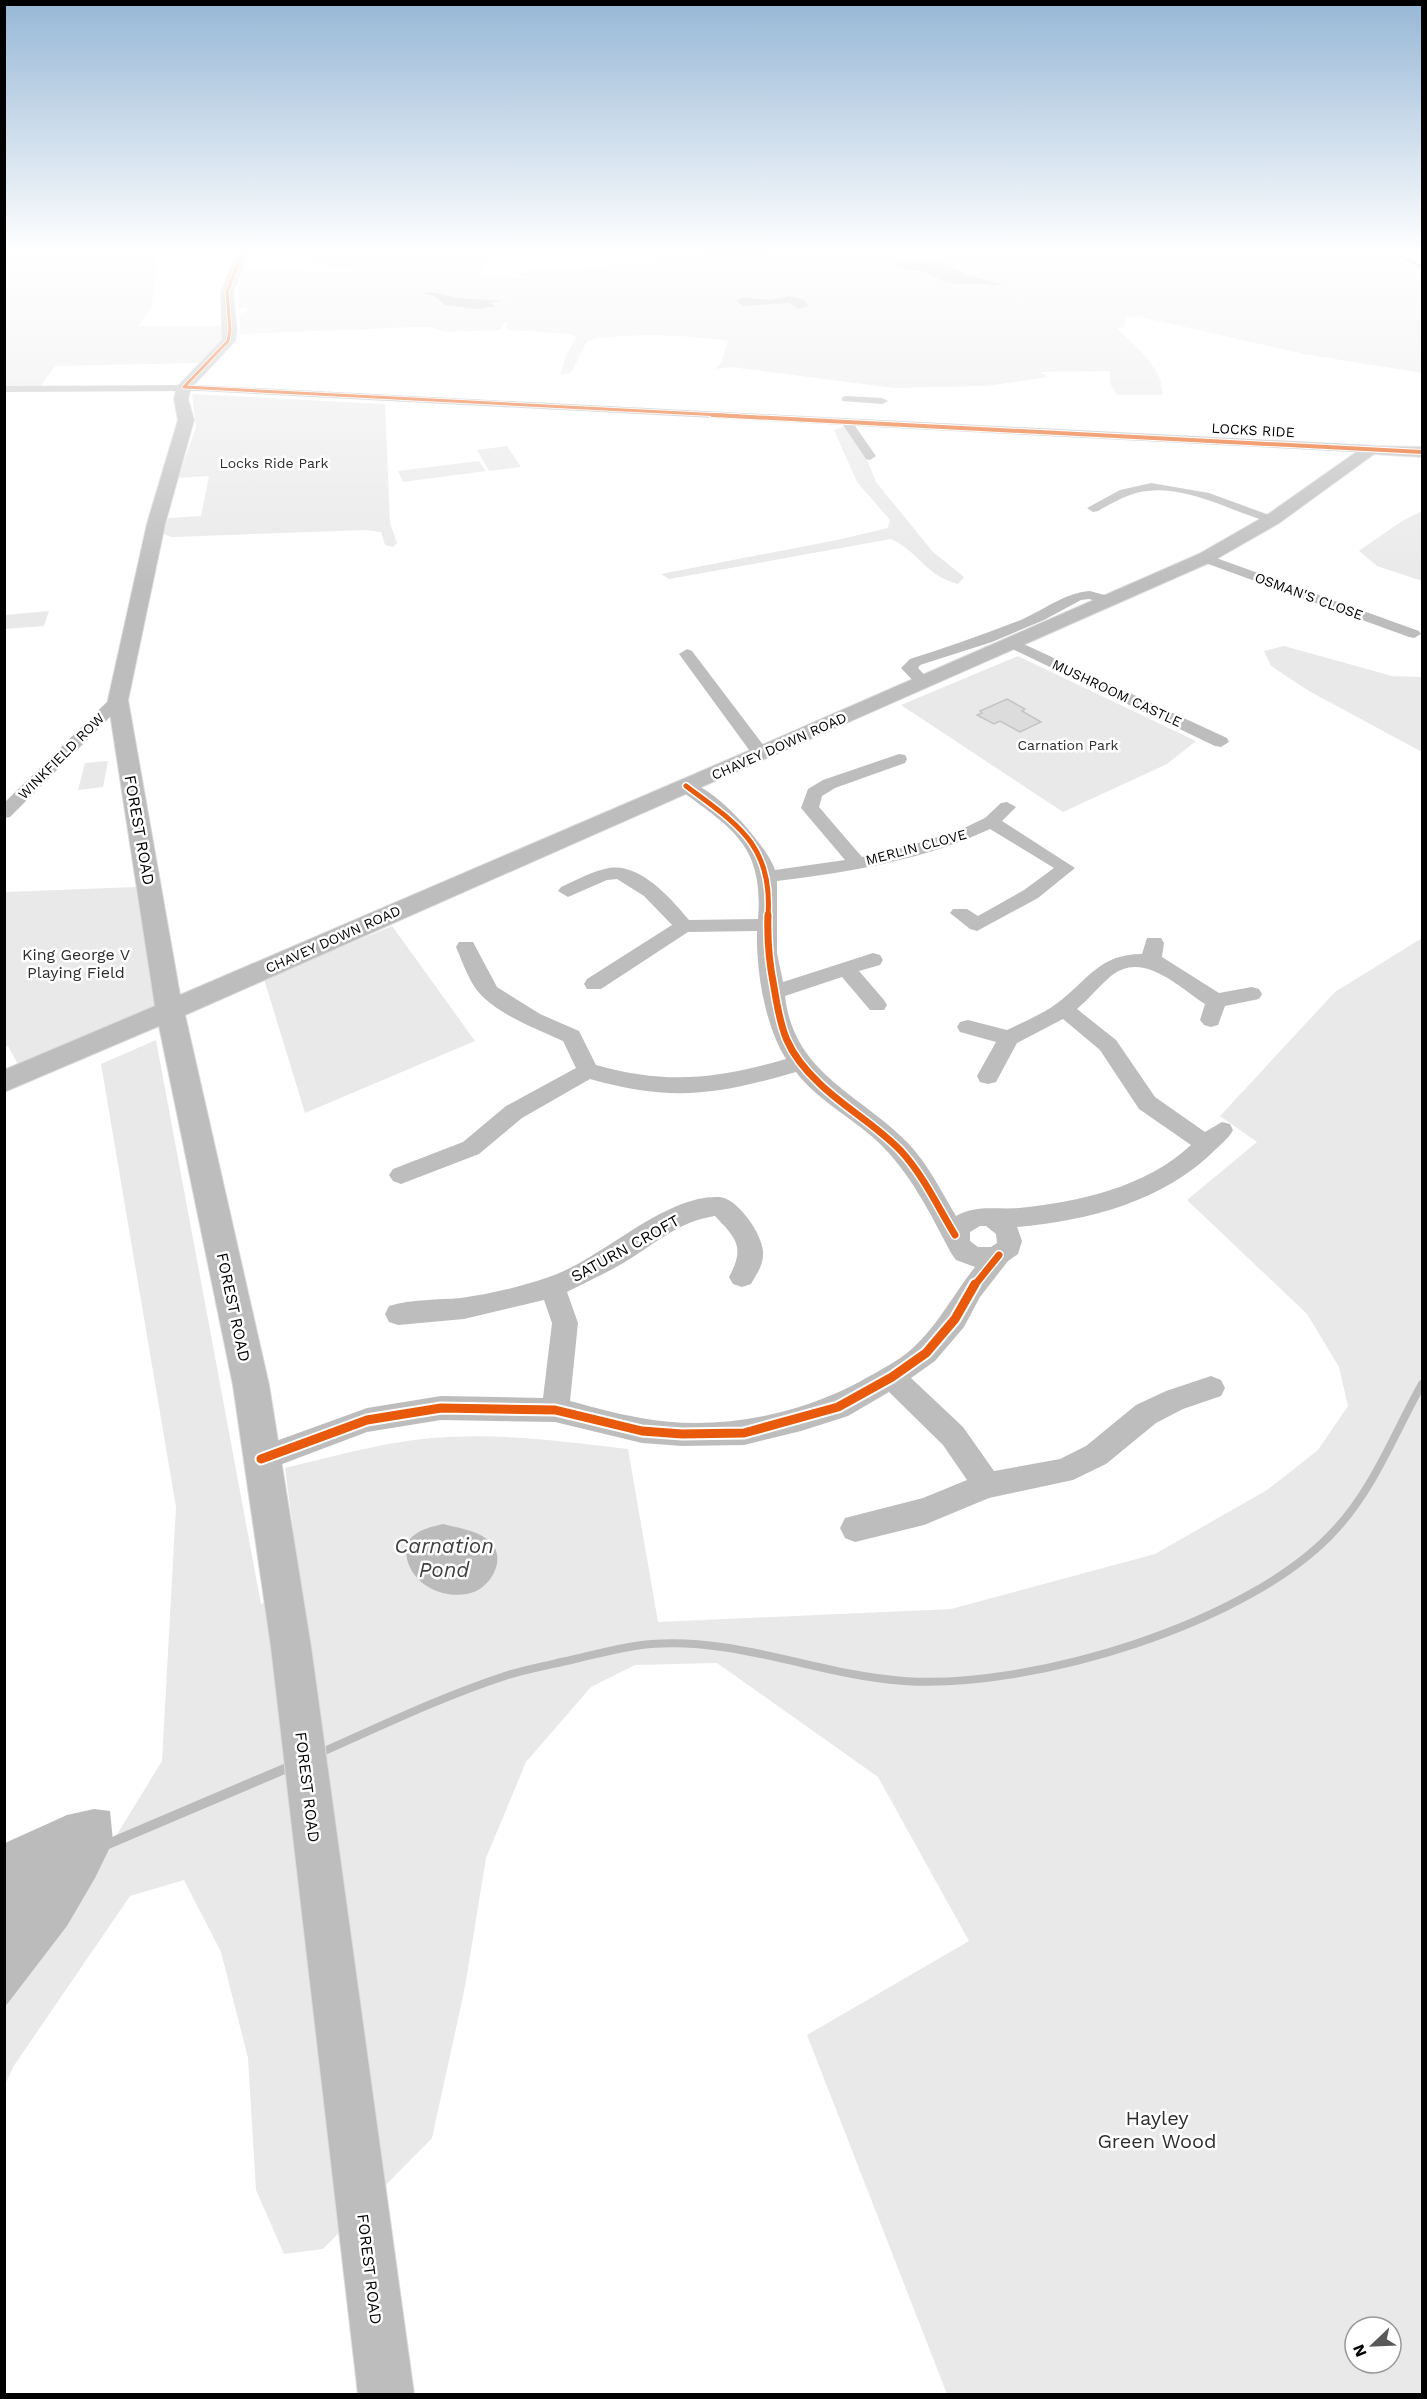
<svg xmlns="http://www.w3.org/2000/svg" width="1427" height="2399" font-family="'Work Sans',sans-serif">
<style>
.green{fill:#e9e9e9;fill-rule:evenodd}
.water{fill:#bbb}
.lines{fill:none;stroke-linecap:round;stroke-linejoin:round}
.stream-far1{stroke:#bbb;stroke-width:8}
.stream{stroke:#bbb;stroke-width:10}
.building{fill:#dcdcdc;stroke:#c4c4c4;stroke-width:1.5}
.major-casing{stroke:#dbdbdb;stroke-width:2}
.minor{fill:#bdbdbd;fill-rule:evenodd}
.major{fill:#bdbdbd;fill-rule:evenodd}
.quiet{stroke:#00873e;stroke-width:2;stroke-dasharray:5 2;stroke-linecap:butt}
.cycleway-far4-casing{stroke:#fff;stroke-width:4.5}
.cycleway-far3-casing{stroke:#fff;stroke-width:6}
.cycleway-far2-casing{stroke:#fff;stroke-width:8}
.cycleway-far1-casing{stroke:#fff;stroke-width:10}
.cycleway-casing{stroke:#fff;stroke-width:13}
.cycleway-far4{stroke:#e8590c;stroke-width:3}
.cycleway-far3{stroke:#e8590c;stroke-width:4}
.cycleway-far2{stroke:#e8590c;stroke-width:5}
.cycleway-far1{stroke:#e8590c;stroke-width:7}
.cycleway{stroke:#e8590c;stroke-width:9}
.labels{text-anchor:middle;stroke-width:5;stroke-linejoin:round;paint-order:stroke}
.far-street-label{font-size:14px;fill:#000;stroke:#fff}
.far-park-label{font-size:14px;fill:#2e2e2e;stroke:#fff}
.street-label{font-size:16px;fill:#000;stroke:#fff}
.park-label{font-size:16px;fill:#2e2e2e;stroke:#fff}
.near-park-label{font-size:20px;fill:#2e2e2e;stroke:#fff}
.near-water-label{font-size:21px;font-style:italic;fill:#3f3f3f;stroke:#fff}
</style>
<rect width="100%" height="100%" fill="#fff"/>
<path class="green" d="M 5,249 L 165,249 L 159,250 L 152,307 L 138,326 L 226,326 L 218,345 L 201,363 L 55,366 L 39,388 L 5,387 Z
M 245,249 L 368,249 L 404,253 L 411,249 L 480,249 L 488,259 L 479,274 L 474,276 L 528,278 L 516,273 C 536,266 557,270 578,269 C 607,267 628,260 658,264 L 657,259 L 672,249 L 1397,249 L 1422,263 L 1422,373 L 1304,354 L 1141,317 L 1125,317 L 1125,327 L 1117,328 C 1134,346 1165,368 1162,395 L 1117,395 L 1110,383 L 1110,371 L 1040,372 L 1048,377 L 987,386 L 894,388 L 731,367 L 715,369 L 721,363 L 728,341 C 693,335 622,332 587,341 L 571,373 L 560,374 L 566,356 L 576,337 L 570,334 L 510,330 L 506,327 L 509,323 L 504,323 L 501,330 L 445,332 L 431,327 L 416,327 L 240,334 L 239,314 L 247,311 L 247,307 L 238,309 L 239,283 L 244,269 L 378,273 L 317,266 L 313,260 L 252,262 Z
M 192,394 L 385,404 L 390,523 L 397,543 L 393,547 L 385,545 L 381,532 L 365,530 L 172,537 L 163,534 L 168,518 L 201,516 L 209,476 L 178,478 L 196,427 Z
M 845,426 L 855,430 L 876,482 L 933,552 L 964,577 L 958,584 C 926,576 919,552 891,539 L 669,579 L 661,574 L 837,540 L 888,528 L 890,520 L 857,482 L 834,430 Z
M 507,446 L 521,467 L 489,471 L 477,450 Z
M 479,461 L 486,471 L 403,482 L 398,471 Z
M 1422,511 L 1422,581 L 1377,566 L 1359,551 L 1402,521 Z
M 49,611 L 44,626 L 5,629 L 5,615 Z
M 1284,646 L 1392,676 L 1422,677 L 1422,752 L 1309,691 L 1271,666 L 1264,651 Z
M 1018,656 L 1196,741 L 1167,764 L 1063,812 L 901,705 Z
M 108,761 L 103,787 L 78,790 L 85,763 Z
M 136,887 L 156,1009 L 21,1070 L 8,1046 L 5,1047 L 4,892 Z
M 392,926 L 475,1041 L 305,1113 L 264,979 Z
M 1422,938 L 1422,2394 L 947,2394 L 807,2035 L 969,1941 L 878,1777 L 717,1663 L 635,1665 L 591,1687 L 526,1762 L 486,1858 L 465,1987 L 432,2138 L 323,2249 L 284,2254 L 256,2190 L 248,2058 L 221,1952 L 184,1880 L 130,1896 L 13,2067 L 5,2085 L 5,2007 L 67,1926 L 113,1841 L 162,1761 L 176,1507 L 101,1064 L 156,1040 L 261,1604 L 301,1589 L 285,1468 C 339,1455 394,1439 450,1437 C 510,1434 569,1442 628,1449 L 658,1622 L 951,1609 L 1155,1554 L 1267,1490 L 1318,1450 L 1348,1406 L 1339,1367 L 1307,1314 L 1187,1200 L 1257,1142 L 1220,1116 L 1335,992 ZM 1355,2327 L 1391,2327 L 1391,2363 L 1355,2363 Z"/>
<path class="water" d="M 695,249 L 794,249 C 767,259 726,265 698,256 Z
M 908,259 L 938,261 L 970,276 L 1004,285 L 947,283 L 922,271 L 891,267 Z
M 430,292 L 460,298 L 503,301 L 490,303 L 496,306 L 478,309 L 445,305 L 434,296 L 422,293 Z
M 790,296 L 804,300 L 808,306 L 798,309 L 790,303 L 743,306 L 736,301 L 743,297 L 769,300 Z
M 443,1524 C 458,1528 483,1531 493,1545 C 506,1563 488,1591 467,1594 C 435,1599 403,1578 406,1544 C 416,1530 427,1528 443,1524 Z
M 94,1809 L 110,1811 L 113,1841 L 95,1878 L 67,1926 L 5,2007 L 5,1843 L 67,1815 Z"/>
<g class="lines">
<path class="stream-far1" d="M 320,1753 C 381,1726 441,1697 505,1676 C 526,1669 549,1665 571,1660 C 598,1654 624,1646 651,1644 C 738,1637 818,1675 904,1681 C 1029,1690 1251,1624 1336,1529 C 1374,1488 1395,1432 1422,1384
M 285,1769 L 292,1766"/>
<path class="stream" d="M 108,1844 L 289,1767"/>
</g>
<path class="building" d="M 1007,699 L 1025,709 L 1022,711 L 1041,722 L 1020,732 L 1000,721 L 994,724 L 977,715 L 982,713 L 980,711 Z"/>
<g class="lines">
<g class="major-casing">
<path id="major" d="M 238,249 L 250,249 L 233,292 L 237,330 L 235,341 L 191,388 L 188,399 L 194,420 L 165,524 L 128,700 L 180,995 L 753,749 L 1199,554 L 1267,515 L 1365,446 L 1422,447 L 1422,457 L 1374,454 L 1279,523 L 1211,562 L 185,1015 L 269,1385 L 311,1647 L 414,2394 L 358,2394 L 271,1647 L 233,1385 L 159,1026 L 4,1092 L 4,1070 L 155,1006 L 108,700 L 147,524 L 178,420 L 174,399 L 177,387 L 222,340 L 221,292 Z"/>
</g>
<path class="minor" d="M 198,385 L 1371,445 L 1377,449 L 1371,453 L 855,426 L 876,456 L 870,460 L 866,459 L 843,425 L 198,391 L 4,392 L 4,386 Z
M 846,396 L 882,398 L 888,401 L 882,404 L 842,401 L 842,397 Z
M 1151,483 L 1209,493 L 1280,519 L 1273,523 C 1230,512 1182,481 1136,493 C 1123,497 1110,504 1098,511 L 1093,512 L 1087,508 L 1120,490 Z
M 1205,554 L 1419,631 L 1421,634 L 1414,638 L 1409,637 L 1200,561 L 1200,555 Z
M 1090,591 L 1115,598 L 1117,601 L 1110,605 L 1089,599 L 1081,600 L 1044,620 L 992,642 L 920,665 L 918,668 L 931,682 L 929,685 L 917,685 L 901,668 L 910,659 C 948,647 985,634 1023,619 C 1045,609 1065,593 1090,591 Z
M 1013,639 L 1227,738 L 1229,742 L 1221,747 L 1215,746 L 1008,647 L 1005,644 Z
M 687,649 L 692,651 L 767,750 L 769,754 L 767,758 L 755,758 L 679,654 Z
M 118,695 L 126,700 L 124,703 L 10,817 L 4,818 L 4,803 L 112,697 Z
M 899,754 L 905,755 L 907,759 L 905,763 L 835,788 L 822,796 L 819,807 L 862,857 L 906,847 L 960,830 L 985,818 L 1001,803 L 1007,802 L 1016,807 L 1002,821 L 1075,868 L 1038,898 L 977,931 L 970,929 L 950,913 L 953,909 L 967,909 L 978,916 L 1024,890 L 1054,868 L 990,829 C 924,860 850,872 777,881 L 777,953 L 783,982 L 873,953 L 880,955 L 883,960 L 880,965 L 859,971 L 884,1000 L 887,1005 L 884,1010 L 870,1010 L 842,977 L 785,996 C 794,1074 859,1093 908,1143 C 928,1164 941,1191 956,1216 C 977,1204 996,1210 1019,1208 C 1079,1202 1146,1187 1191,1145 L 1139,1109 L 1100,1050 L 1063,1019 L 1017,1043 L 996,1082 L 988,1084 L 980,1082 L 977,1076 L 996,1042 L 960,1032 L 957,1027 L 960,1022 L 968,1020 L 1007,1030 C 1023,1022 1041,1015 1056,1004 C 1088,981 1098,954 1142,954 L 1147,938 L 1161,938 L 1164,943 L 1162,957 L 1219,993 L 1252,987 L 1259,989 L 1262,994 L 1259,999 L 1225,1006 L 1218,1025 L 1211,1027 L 1204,1025 L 1200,1020 L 1205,1004 C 1178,986 1142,950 1111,976 C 1099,986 1089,999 1077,1009 L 1116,1040 L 1155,1097 L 1205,1132 L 1222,1122 L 1230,1124 L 1233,1130 C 1229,1138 1221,1144 1215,1150 C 1164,1201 1088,1221 1017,1227 L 1022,1241 L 1018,1254 L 1008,1261 L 980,1297 L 964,1327 L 935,1361 L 911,1378 L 963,1427 L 994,1471 L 1060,1459 L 1086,1446 L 1136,1405 L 1166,1391 L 1211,1376 L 1221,1380 L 1225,1388 L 1221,1396 L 1183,1409 L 1156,1423 L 1106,1464 L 1073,1480 L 989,1498 L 924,1525 L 855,1542 L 845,1538 L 840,1528 L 845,1518 L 923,1498 L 967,1480 L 943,1445 L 889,1392 L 848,1416 L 801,1431 L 744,1445 L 682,1446 L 642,1443 L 555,1422 L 441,1420 L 367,1432 L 261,1472 L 251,1468 L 247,1459 L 251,1450 L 367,1408 L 441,1396 L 543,1398 L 552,1323 L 544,1300 L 464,1319 L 398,1325 L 389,1322 L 385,1314 L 389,1306 C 411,1299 438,1300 461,1298 C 489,1294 520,1287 546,1278 C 601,1261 662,1195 719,1197 C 737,1197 765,1237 763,1255 C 763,1266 756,1275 751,1284 L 742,1287 L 733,1284 L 729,1277 C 745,1247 737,1239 715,1216 C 679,1221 655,1244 625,1262 C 607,1273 586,1282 567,1292 L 578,1323 L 570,1401 C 593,1407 617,1414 641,1418 C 715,1432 796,1416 861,1381 C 880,1370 903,1359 918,1343 C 941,1320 955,1292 975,1267 L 956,1260 L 951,1253 C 930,1213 910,1172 877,1141 C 851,1117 817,1100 796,1072 C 716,1095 671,1102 590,1079 L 522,1118 L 479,1154 L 401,1184 L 393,1181 L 389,1175 L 393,1169 L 463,1142 L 506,1106 L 576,1068 L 563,1041 C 537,1029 504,1017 483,997 C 470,985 463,963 456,947 L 459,942 L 473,942 L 497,987 L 540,1014 L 579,1031 L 596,1065 C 667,1085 717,1079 786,1059 C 765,1026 756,971 757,931 L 688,932 L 601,989 L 587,989 L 584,984 L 587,979 L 672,925 L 644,896 L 617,879 L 607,880 L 568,897 L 558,891 L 561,887 C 577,880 592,871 609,868 C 641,863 671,899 689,920 L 758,919 C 764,846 733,829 680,790 L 677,786 L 680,782 C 707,776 767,845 775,870 L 845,860 L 801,808 L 808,789 L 823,780 ZM 980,1226 L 986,1226 L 996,1234 L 997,1243 L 991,1247 L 978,1247 L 970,1241 L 970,1232 Z"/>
<use href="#major" class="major"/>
<path class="quiet" d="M 1386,249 L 1422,267"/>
<g class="cycleway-far4-casing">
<path id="cycleway-far4" d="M 184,387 L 740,416
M 184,387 L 228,341 L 230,330 L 227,292 L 244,249"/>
</g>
<g class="cycleway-far3-casing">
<path id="cycleway-far3" d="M 712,415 L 1422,452"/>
</g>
<g class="cycleway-far2-casing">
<path id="cycleway-far2" d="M 686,786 C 738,825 773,845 768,916"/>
</g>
<g class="cycleway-far1-casing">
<path id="cycleway-far1" d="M 768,915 C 767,940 769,962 774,987 C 781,1031 786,1052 820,1084 C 845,1108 876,1125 901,1151 C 923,1175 938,1207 955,1235
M 974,1286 L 999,1255"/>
</g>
<g class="cycleway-casing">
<path id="cycleway" d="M 261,1459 L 367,1420 L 441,1408 L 555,1410 L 642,1431 L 682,1434 L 744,1433 L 838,1407 L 892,1377 L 926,1353 L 955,1319 L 975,1284"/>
</g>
<use href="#cycleway-far4" class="cycleway-far4"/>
<use href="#cycleway-far3" class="cycleway-far3"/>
<use href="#cycleway-far2" class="cycleway-far2"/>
<use href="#cycleway-far1" class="cycleway-far1"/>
<use href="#cycleway" class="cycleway"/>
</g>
<linearGradient id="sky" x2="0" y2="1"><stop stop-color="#96b7d6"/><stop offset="0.43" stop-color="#fff"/><stop offset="1" stop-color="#fff" stop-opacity="0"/></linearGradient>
<rect width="1427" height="585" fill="url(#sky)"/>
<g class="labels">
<g class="far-street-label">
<text transform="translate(1253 430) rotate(3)" y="5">LOCKS RIDE</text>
<text transform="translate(1309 596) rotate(20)" y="5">OSMAN'S CLOSE</text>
<text transform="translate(1117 693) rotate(25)" y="5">MUSHROOM CASTLE</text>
<text transform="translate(779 746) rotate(-24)" y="5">CHAVEY DOWN ROAD</text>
<text transform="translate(61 756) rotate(-45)" y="5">WINKFIELD ROW</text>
<text transform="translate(916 847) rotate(-15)" y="5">MERLIN CLOVE</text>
<text transform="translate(333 939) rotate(-24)" y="5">CHAVEY DOWN ROAD</text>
</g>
<g class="far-park-label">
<text x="274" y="468">Locks Ride Park</text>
<text x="1068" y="750">Carnation Park</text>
</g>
<g class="street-label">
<text transform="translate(140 830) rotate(80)" y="6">FOREST ROAD</text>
<text transform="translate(625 1248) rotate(-29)" y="6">SATURN CROFT</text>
<text transform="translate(234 1307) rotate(78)" y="6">FOREST ROAD</text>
<text transform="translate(308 1787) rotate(83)" y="6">FOREST ROAD</text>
<text transform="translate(370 2269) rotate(83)" y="6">FOREST ROAD</text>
</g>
<g class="park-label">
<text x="76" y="960">King George V<tspan x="76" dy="18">Playing Field</tspan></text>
</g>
<g class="near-park-label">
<text x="1157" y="2125">Hayley<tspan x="1157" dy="23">Green Wood</tspan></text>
</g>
<g class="near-water-label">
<text x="444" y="1553">Carnation<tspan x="444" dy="24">Pond</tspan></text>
</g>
</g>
<rect width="1427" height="2399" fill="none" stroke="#000000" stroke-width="12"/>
<g transform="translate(1373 2345) rotate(247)"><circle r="28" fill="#ffffff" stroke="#999999" stroke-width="1.5"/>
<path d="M0-4.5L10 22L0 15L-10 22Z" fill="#595959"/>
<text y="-9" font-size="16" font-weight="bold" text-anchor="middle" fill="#000000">N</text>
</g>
</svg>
